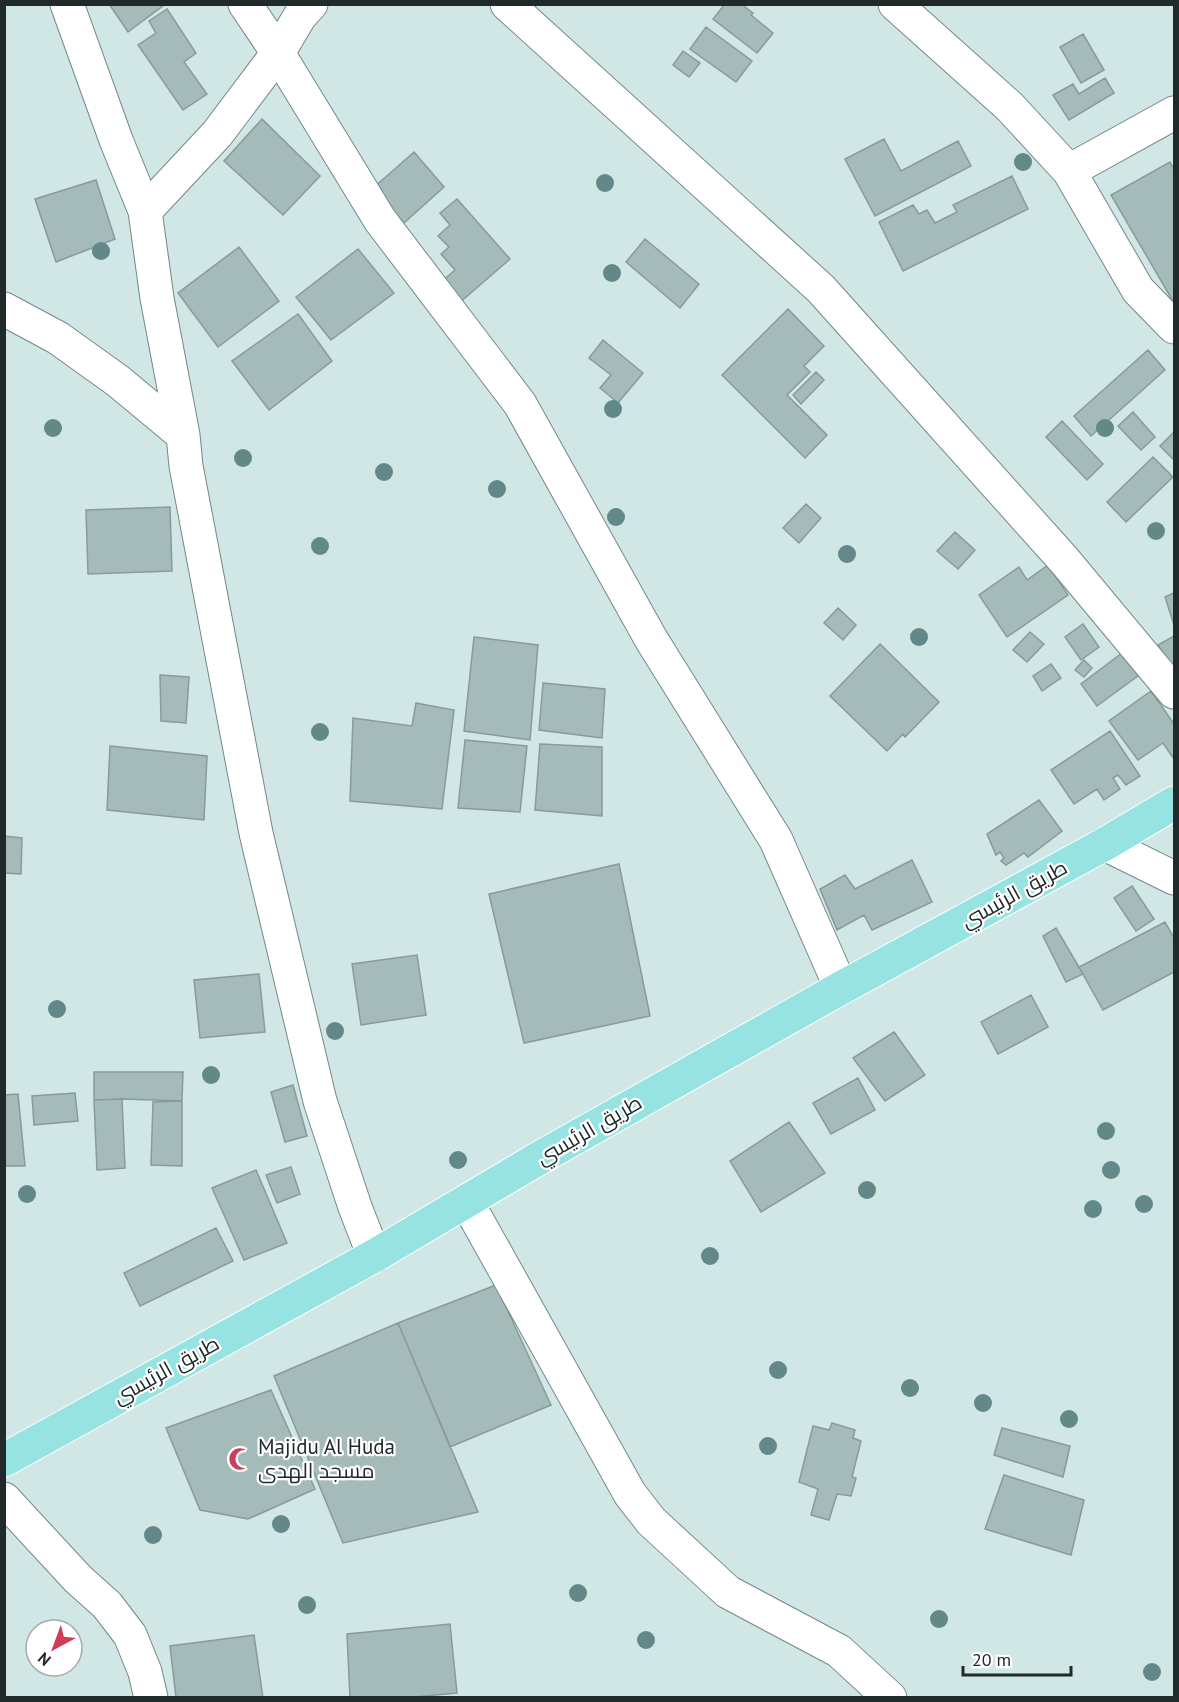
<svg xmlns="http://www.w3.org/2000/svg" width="1179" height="1702" font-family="'PT Sans',Cairo,sans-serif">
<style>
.building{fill:#a5bbba;stroke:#869b9a;stroke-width:1.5}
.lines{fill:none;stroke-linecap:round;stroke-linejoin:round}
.minor-casing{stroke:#748887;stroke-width:35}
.primary-casing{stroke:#fff;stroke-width:35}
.minor{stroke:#fff;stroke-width:33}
.primary{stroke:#96e3e2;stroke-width:33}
.tree{fill:#638888}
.labels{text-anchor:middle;stroke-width:4.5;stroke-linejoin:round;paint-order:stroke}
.street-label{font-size:21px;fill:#212a2a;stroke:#fff}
.poi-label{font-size:21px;fill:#212a2a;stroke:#fff;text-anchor:start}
</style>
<rect width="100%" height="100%" fill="#d0e7e6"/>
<path class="building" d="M 109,4 L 164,4 L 164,5 L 128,32 Z
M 725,4 L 741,4 L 753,13 L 751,15 L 773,33 L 757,53 L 713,19 Z
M 167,9 L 196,53 L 184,62 L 207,94 L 183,110 L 138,45 L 156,33 L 149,21 Z
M 706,27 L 752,61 L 736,82 L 690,49 Z
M 1083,34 L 1104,70 L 1081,83 L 1060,47 Z
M 683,51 L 700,63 L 689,77 L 673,65 Z
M 1105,78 L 1114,93 L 1069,120 L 1053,95 L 1073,84 L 1079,94 Z
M 262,119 L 320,176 L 283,215 L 224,161 Z
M 884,139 L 901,171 L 958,141 L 971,166 L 875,216 L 845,159 Z
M 414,152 L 444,187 L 404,223 L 372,189 Z
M 1170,162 L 1174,170 L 1174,303 L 1111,195 Z
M 1012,176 L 1028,209 L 903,271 L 879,222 L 913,205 L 919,214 L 927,210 L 935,223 L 957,212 L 953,205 Z
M 96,180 L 115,239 L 56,262 L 35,199 Z
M 457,199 L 510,259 L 458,304 L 439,284 L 455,270 L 441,254 L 449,247 L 438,236 L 450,225 L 440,213 Z
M 645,239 L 699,284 L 680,308 L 626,262 Z
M 239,247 L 279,301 L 218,347 L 178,293 Z
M 358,249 L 394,293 L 331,340 L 296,297 Z
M 788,309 L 824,346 L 804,366 L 810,372 L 787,395 L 827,435 L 805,458 L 722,375 Z
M 298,314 L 332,361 L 269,410 L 232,361 Z
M 603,340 L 643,373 L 618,403 L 600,388 L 611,375 L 589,358 Z
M 1148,350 L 1165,370 L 1091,436 L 1074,416 Z
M 816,372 L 824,380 L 801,404 L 793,395 Z
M 1133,412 L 1155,437 L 1141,450 L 1118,426 Z
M 1062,421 L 1103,464 L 1087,480 L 1046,437 Z
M 1174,432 L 1174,460 L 1160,446 Z
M 1153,457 L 1173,477 L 1126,522 L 1107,502 Z
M 806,504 L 821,518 L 799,543 L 783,528 Z
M 170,507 L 172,571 L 88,574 L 86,510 Z
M 955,532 L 975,550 L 958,569 L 937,551 Z
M 1048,565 L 1068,595 L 1007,637 L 979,595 L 1019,567 L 1027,580 Z
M 1174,593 L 1174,625 L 1165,597 Z
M 838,608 L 856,625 L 843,640 L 824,623 Z
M 1083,624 L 1099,647 L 1081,660 L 1065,637 Z
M 1030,632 L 1044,644 L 1027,662 L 1013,650 Z
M 1174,636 L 1174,670 L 1158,645 Z
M 474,637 L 538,645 L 530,740 L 464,731 Z
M 880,644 L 939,702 L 905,737 L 903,734 L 887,751 L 830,696 Z
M 1122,653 L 1139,675 L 1097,706 L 1081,684 Z
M 1084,660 L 1092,668 L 1084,677 L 1075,670 Z
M 1051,664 L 1061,678 L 1042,691 L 1033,676 Z
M 160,675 L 189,677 L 186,723 L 161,721 Z
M 543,683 L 605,689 L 602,738 L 539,730 Z
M 1151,691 L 1174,724 L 1174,759 L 1163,743 L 1138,760 L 1109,721 Z
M 416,703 L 454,710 L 442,809 L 350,801 L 353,718 L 412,726 Z
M 1110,731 L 1140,776 L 1126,785 L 1118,775 L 1113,778 L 1120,789 L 1104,800 L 1097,789 L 1074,804 L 1051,770 Z
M 465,740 L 527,746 L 520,812 L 458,808 Z
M 540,744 L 602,747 L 602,816 L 535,810 Z
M 110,746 L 207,756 L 204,820 L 107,810 Z
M 1039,800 L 1062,831 L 1028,857 L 1024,853 L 1006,865 L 1001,861 L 1004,858 L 1000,852 L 996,855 L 987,834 Z
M 4,836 L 22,838 L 21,874 L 4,873 Z
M 912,860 L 932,902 L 872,930 L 864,915 L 837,930 L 820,889 L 845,875 L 855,889 Z
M 619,864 L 650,1016 L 524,1043 L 489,894 Z
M 1132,886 L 1154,919 L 1136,931 L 1114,898 Z
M 1165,922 L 1174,938 L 1174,972 L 1103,1010 L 1079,967 Z
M 1056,928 L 1083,974 L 1066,982 L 1043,936 Z
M 417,955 L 426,1015 L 361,1025 L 352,964 Z
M 259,974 L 265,1032 L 200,1038 L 194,980 Z
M 1031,995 L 1048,1027 L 998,1054 L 981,1022 Z
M 894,1032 L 925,1075 L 885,1101 L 853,1058 Z
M 94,1072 L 183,1072 L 182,1101 L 122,1099 L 94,1100 Z
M 858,1078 L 875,1110 L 831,1134 L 813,1103 Z
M 293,1085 L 307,1136 L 285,1142 L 271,1092 Z
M 75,1093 L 78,1121 L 34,1125 L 32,1096 Z
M 18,1094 L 25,1166 L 4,1166 L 4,1095 Z
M 122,1099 L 125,1168 L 97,1170 L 94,1100 Z
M 182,1101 L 182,1166 L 151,1165 L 153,1102 Z
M 789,1122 L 825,1173 L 761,1212 L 730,1161 Z
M 291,1167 L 300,1194 L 277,1203 L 266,1175 Z
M 256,1170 L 287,1243 L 244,1260 L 212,1188 Z
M 216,1228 L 233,1261 L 140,1306 L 124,1273 Z
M 496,1285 L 551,1405 L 450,1447 L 398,1323 Z
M 398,1323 L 478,1512 L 343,1543 L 274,1376 Z
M 271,1390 L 315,1489 L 248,1519 L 200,1510 L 166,1428 Z
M 832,1423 L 855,1430 L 853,1438 L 861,1441 L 852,1477 L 856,1478 L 851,1496 L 837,1494 L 829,1520 L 811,1515 L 818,1489 L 799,1482 L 813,1426 L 829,1430 Z
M 1002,1428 L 1070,1446 L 1063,1477 L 994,1455 Z
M 1004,1475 L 1084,1500 L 1071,1555 L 985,1529 Z
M 450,1624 L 457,1693 L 403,1698 L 350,1698 L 347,1634 Z
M 254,1635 L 263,1698 L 176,1698 L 170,1646 Z"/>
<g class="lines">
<g class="minor-casing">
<path id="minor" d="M 67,4 L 116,140 L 145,211 L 157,298 L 183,435 L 186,466 L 256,833 L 320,1101 L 355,1207 L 374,1256
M 245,4 L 278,53 L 380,220 L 520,404 L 651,639 L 776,840 L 841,988
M 507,4 L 821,289 L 1064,560 L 1174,692
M 895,4 L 1010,107 L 1069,171 L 1138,290 L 1174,327
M 1069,171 L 1174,113
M 145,211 L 217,134 L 278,53 L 300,16 L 311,4
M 4,309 L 58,338 L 118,381 L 183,435
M 1105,844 L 1174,878
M 467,1202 L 630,1494 L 651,1521 L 728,1592 L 839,1651 L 890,1698
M 4,1499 L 78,1579 L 107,1605 L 130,1635 L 145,1672 L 151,1698"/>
</g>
<g class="primary-casing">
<path id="primary" d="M 4,1460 L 374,1256 L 541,1157 L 841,988 L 1105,844 L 1174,803"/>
</g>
<use href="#minor" class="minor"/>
<use href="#primary" class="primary"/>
</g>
<g class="tree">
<circle cx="1023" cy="162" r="9"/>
<circle cx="605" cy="183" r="9"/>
<circle cx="101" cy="251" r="9"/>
<circle cx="612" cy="273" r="9"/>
<circle cx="613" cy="409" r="9"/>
<circle cx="53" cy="428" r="9"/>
<circle cx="1105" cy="428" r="9"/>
<circle cx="243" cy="458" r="9"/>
<circle cx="384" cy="472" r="9"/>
<circle cx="497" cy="489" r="9"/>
<circle cx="616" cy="517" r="9"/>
<circle cx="1156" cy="531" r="9"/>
<circle cx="320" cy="546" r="9"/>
<circle cx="847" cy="554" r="9"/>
<circle cx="919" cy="637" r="9"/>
<circle cx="320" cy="732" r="9"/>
<circle cx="57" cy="1009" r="9"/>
<circle cx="335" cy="1031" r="9"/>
<circle cx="211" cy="1075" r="9"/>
<circle cx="1106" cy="1131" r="9"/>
<circle cx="458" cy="1160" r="9"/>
<circle cx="1111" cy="1170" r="9"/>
<circle cx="867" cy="1190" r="9"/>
<circle cx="27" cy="1194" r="9"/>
<circle cx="1144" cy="1204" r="9"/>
<circle cx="1093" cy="1209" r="9"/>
<circle cx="710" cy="1256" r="9"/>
<circle cx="778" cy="1370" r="9"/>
<circle cx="910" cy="1388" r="9"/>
<circle cx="983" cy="1403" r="9"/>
<circle cx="1069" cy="1419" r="9"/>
<circle cx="768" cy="1446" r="9"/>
<circle cx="281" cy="1524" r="9"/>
<circle cx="153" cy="1535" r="9"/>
<circle cx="578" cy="1593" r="9"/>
<circle cx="307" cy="1605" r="9"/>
<circle cx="939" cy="1619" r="9"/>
<circle cx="646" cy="1640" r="9"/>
<circle cx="1152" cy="1672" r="9"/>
</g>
<defs>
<g id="mosque-bare" transform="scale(1.8)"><path d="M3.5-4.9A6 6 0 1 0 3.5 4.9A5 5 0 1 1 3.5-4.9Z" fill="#ce3e59" stroke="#fff" stroke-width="2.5" paint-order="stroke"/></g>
</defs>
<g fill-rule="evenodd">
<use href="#mosque-bare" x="240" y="1459"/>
</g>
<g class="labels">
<g class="street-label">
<text transform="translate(1014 894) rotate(-29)" y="7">طريق الرئيسي</text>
<text transform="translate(589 1130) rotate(-30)" y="7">طريق الرئيسي</text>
<text transform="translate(166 1370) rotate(-29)" y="7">طريق الرئيسي</text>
</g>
<g class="poi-label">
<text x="258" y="1454">Majidu Al Huda<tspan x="258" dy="24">مسجد الهدى</tspan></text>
</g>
</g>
<rect width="1179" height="1702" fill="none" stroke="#212a2a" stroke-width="12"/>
<g transform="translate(54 1648) rotate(221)"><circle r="28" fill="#ffffff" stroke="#a6aaaa" stroke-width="1.5"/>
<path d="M0-4.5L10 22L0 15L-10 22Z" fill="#ce3e59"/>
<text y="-9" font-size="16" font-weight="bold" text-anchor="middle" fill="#212a2a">N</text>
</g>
<path d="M963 1666v9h108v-9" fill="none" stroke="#212a2a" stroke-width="3"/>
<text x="972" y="1666" font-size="18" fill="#212a2a" stroke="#ffffff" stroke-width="4.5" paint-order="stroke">20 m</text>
</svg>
